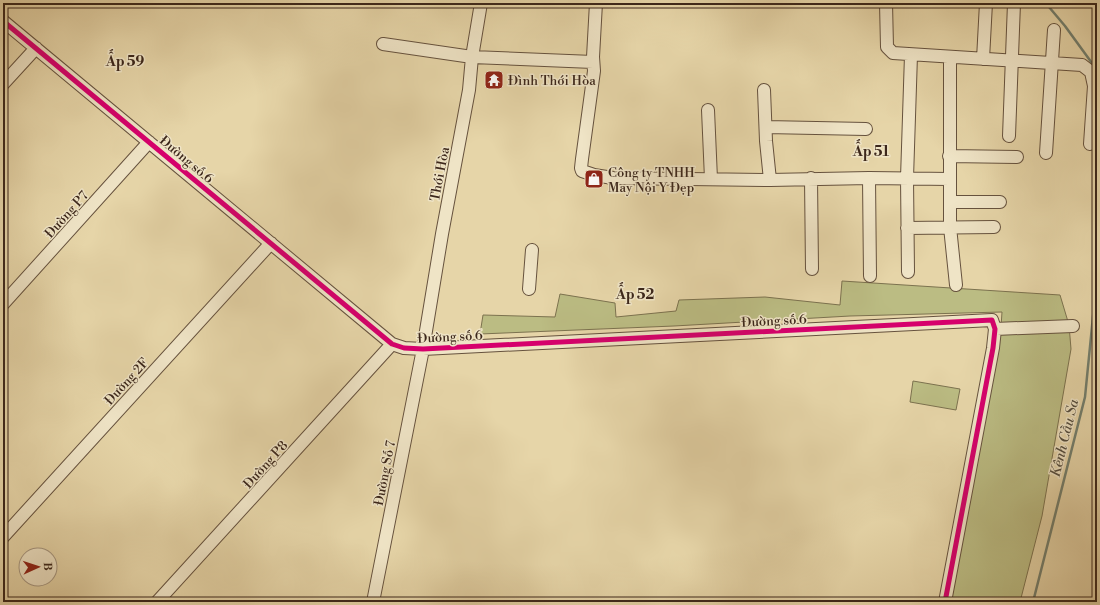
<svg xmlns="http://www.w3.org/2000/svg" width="1100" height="605" font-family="'Libre Bodoni',serif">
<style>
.green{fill:#bbbc83;stroke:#7c724f}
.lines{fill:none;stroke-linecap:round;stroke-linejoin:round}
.stream{stroke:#737f6e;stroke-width:2.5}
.minor-casing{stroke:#66523e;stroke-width:14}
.minor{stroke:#efe4c6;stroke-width:12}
.cycleway-casing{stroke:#efe4c6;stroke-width:8}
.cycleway{stroke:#d6006c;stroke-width:5}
.labels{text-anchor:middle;stroke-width:3;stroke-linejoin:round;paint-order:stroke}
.poi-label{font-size:13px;fill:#3c271b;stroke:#efe4c6;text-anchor:start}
.street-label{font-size:13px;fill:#3c271b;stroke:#efe4c6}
.neighbourhood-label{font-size:14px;font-weight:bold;fill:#3c271b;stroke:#efe4c6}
.water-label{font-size:14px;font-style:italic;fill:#534c3e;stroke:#efe4c6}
</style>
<rect width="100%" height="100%" fill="#e6d5a8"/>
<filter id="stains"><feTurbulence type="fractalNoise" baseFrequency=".005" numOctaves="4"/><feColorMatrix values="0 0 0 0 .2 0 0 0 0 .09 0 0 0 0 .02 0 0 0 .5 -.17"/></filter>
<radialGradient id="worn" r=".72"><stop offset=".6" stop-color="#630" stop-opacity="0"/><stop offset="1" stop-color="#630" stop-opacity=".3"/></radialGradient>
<path class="green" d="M 842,281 L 1060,295 L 1069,325 L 1071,349 L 1042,516 L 1020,602 L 951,602 L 1001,327 L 1002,312 L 850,316 L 674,326 L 480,334 L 483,315 L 555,317 L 560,294 L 615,303 L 616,317 L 676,311 L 679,300 L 765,297 L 840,305 Z
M 913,381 L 960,389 L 956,410 L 910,402 Z"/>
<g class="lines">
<path class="stream" d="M 1049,3 L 1049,7 L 1065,26 L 1097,70
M 1033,602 L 1085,397 L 1097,276"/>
<g class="minor-casing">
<path id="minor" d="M 596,3 L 593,57 L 594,71 L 582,159 L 581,168 L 582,171 L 594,175 L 613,178 L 770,180 L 869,178 L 950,179
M 886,3 L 887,47 L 893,53 L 1082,65 L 1091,72 L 1094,86 L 1090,144
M 3,21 L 392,344 L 404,348 L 423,349 L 992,320 L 995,329 L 993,348 L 945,602
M 383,44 L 472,57 L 593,62
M 950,57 L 950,227 L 956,285
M 983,59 L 986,3
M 3,84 L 36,48
M 764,90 L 766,141 L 770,180
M 708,110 L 711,179
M 766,127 L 866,129
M 1009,136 L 1014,3
M 1046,153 L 1054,30
M 949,156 L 1017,157
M 811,178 L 812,269
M 869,178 L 870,276
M 950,202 L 1000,202
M 907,228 L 994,227
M 908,272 L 907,178 L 911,55
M 529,289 L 532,250
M 3,304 L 149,142
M 995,329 L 1073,326
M 3,537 L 271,243
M 157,602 L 392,344
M 373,602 L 423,349 L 442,234 L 469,90 L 472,57 L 481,3"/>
</g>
<use href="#minor" class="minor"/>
<g class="cycleway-casing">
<path id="cycleway" d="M 3,21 L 392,344 L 404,348 L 423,349 L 992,320 L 995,329 L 993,348 L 945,602"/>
</g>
<use href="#cycleway" class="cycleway"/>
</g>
<defs>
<g id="temple-square" transform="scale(1)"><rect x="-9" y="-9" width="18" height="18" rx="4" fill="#8f2418" stroke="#efe4c6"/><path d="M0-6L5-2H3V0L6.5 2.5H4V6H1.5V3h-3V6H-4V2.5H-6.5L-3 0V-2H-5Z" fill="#fff"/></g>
<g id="shop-square" transform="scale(1)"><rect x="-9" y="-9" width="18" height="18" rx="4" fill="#8f2418" stroke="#efe4c6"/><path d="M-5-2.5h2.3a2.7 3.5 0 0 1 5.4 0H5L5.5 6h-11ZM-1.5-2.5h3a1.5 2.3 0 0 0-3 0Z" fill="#fff"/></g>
</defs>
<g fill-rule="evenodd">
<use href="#temple-square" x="494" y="80"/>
<use href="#shop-square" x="594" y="179"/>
</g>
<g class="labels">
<g class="poi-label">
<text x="508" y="85">Đình Thới Hòa</text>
<text x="608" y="177">Công ty TNHH<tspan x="608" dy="15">May Nội Y Đẹp</tspan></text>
</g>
<g class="street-label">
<text transform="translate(187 159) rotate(40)" y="5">Đường số 6</text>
<text transform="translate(439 174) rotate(-79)" y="5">Thới Hòa</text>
<text transform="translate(66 214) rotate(-48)" y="5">Đường P7</text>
<text transform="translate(774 320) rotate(-3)" y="5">Đường số 6</text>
<text transform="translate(450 336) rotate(-3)" y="5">Đường số 6</text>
<text transform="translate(126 381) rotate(-48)" y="5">Đường 2F</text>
<text transform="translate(265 464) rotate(-48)" y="5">Đường P8</text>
<text transform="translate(384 473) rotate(-79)" y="5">Đường Số 7</text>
</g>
<g class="neighbourhood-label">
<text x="125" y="66">Ấp 59</text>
<text x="871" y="156">Ấp 51</text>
<text x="635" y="299">Ấp 52</text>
</g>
<g class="water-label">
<text transform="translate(1064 438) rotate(-76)" y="5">Kênh Cầu Sa</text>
</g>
</g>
<rect width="1100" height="605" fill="none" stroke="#e6d5a8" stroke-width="16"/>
<rect x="4" y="4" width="1092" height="597" fill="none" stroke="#3c271b" stroke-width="2"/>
<rect x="8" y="8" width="1084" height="589" fill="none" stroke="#3c271b"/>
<g transform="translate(38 567) rotate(87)"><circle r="19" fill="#efe4c6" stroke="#a79882"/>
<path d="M0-3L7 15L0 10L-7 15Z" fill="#8f2418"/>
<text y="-6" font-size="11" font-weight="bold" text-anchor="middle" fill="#3c271b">B</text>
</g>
<rect width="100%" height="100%" filter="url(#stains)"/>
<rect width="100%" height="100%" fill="url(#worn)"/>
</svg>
